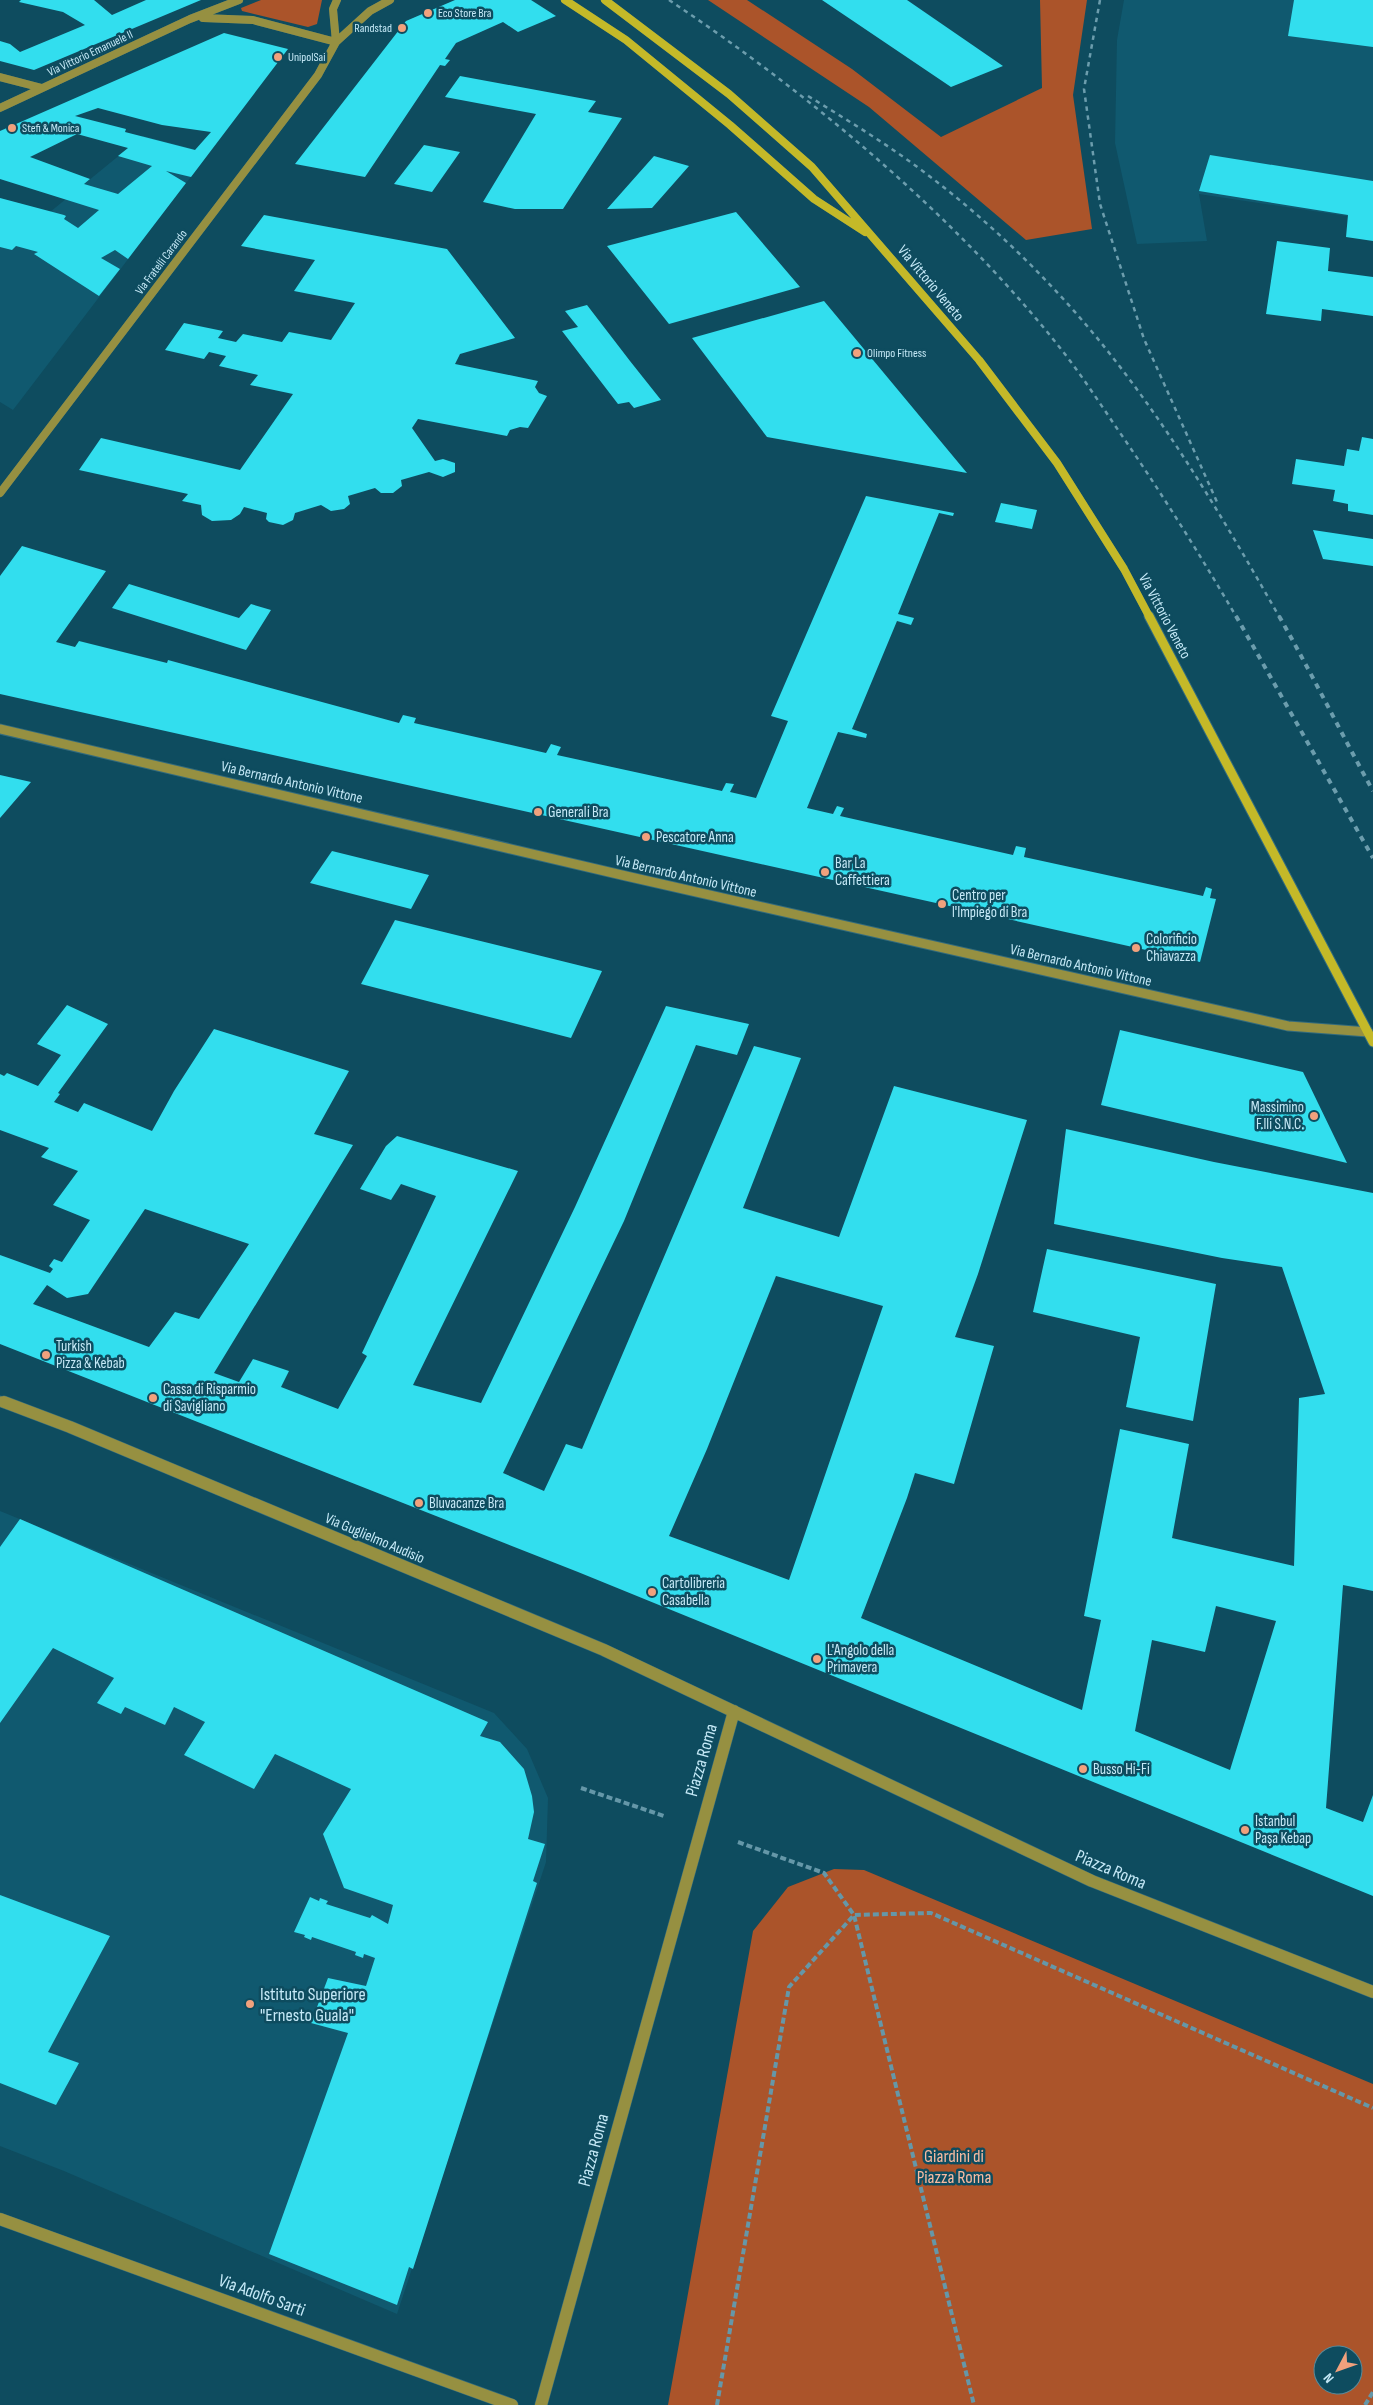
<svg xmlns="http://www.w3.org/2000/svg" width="1373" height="2405" font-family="'Sofia Sans Condensed',sans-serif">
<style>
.built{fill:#10596f}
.green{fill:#ab542a;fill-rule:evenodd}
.building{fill:#32deee;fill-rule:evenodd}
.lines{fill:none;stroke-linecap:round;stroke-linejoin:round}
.minor-far2-casing{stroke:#336b7d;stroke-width:8}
.minor-far1-casing{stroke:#336b7d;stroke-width:11}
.minor-casing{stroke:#336b7d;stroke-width:13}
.secondary-far1-casing{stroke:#336b7d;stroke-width:8}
.secondary-casing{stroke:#336b7d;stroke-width:11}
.path{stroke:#6597a8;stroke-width:4;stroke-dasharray:6 3;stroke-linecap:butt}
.minor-far2{stroke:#969041;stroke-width:8}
.minor-far1{stroke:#969041;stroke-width:9}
.minor{stroke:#969041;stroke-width:12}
.secondary-far1{stroke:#c4b928;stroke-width:8}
.secondary{stroke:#c4b928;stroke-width:9}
.rail-far1{stroke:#6c9dad;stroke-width:2.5;stroke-dasharray:4.5 4.5;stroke-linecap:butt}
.rail{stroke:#6c9dad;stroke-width:4;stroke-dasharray:5.5 5.5;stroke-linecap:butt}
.poi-dot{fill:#f1a17d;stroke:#0e4c5f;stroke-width:2}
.labels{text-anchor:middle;stroke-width:5;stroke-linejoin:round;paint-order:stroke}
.far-poi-label{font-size:12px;fill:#c5e9f7;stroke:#0e4c5f;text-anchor:start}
.far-street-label{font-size:12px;fill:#c5e9f7;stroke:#0e4c5f}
.street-label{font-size:15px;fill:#c5e9f7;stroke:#0e4c5f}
.poi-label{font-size:15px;fill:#c5e9f7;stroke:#0e4c5f;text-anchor:start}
.near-street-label{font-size:18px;fill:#c5e9f7;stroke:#0e4c5f}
.near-poi-label{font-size:18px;fill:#c5e9f7;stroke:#0e4c5f;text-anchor:start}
.near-park-label{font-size:18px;fill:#f7bba1;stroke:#0e4c5f}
</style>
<rect width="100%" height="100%" fill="#0e4c5f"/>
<path class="built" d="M 1124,0 L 1373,0 L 1373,220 L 1199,194 L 1207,241 L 1137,244 L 1115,143 L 1117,40 Z
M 143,136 L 209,153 L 13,410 L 0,402 L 0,198 L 50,212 Z
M 0,1511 L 494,1713 L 527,1749 L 548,1798 L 546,1862 L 397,2314 L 64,2171 L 0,2146 Z"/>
<path class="green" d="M 261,0 L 322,0 L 317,24 L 308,27 L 242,11 L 241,8 Z
M 708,0 L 747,0 L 852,69 L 941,137 L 1042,88 L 1040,0 L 1087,0 L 1073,95 L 1092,229 L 1026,240 L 869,107 Z
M 834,1869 L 864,1870 L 1373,2084 L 1373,2405 L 668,2405 L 753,1931 L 788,1887 ZM 1323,2355 L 1353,2355 L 1353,2385 L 1323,2385 Z"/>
<path class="building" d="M 21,0 L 94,0 L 112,15 L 146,0 L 201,0 L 34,70 L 0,61 L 0,41 L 10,44 L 20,52 L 85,25 L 63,12 L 19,2 Z
M 455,0 L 531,0 L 556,16 L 518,32 L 503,22 L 456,43 L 445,59 L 450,60 L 445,66 L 440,65 L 365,177 L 295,164 L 406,21 Z
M 822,0 L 907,0 L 1003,66 L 951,87 Z
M 1294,0 L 1373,0 L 1373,47 L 1288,36 Z
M 224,33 L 288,49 L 191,177 L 166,171 L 186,183 L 128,259 L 115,250 L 101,258 L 120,269 L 99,296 L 34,254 L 38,252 L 16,246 L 12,250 L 0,247 L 0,198 L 64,215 L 66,216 L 64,219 L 78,228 L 99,210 L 0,179 L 0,131 ZM 98,108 L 162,125 L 211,132 L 195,150 L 125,132 L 126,129 L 75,116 ZM 77,134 L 128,148 L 118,156 L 152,166 L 118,194 L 84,184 L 90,179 L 30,157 Z
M 460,76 L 596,101 L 588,112 L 622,118 L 563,209 L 515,209 L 483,202 L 536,114 L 445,97 Z
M 424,145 L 460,152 L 432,192 L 394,184 Z
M 1210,155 L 1373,181 L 1373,241 L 1346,237 L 1348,215 L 1199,191 Z
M 654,156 L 689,166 L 652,208 L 607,209 Z
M 736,212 L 800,287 L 669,324 L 607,246 Z
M 264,215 L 447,249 L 515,338 L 460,354 L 455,364 L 538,381 L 535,387 L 539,393 L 547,396 L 528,428 L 520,427 L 510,430 L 507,436 L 418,419 L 412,428 L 435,461 L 443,459 L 455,463 L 455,472 L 443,477 L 429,472 L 401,480 L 402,486 L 393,493 L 381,493 L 375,488 L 348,496 L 350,504 L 344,509 L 331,511 L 321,505 L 295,513 L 293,520 L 283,525 L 269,522 L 266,519 L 267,513 L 244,507 L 240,514 L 231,520 L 212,521 L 202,515 L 201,505 L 182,501 L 188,494 L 79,470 L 101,438 L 240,470 L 293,394 L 250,385 L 258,375 L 219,366 L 226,356 L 209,352 L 204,359 L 165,350 L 184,323 L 223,331 L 218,338 L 236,342 L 243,334 L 282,342 L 289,332 L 331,340 L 355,303 L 294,291 L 315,260 L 241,246 Z
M 1277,241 L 1330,248 L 1328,271 L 1373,277 L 1373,316 L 1322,309 L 1321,321 L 1266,314 Z
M 824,301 L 967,473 L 767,437 L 692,338 Z
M 587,305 L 630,361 L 661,400 L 634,408 L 629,402 L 618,404 L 562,331 L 578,327 L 565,311 Z
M 1362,437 L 1373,439 L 1373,515 L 1348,511 L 1348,504 L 1333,501 L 1335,490 L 1292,484 L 1296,459 L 1344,466 L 1347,449 L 1359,451 Z
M 866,496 L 954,513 L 953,516 L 939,513 L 898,614 L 914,618 L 911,625 L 897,621 L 852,729 L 867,734 L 866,738 L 838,732 L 807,808 L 833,814 L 837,806 L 844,808 L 840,816 L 1013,855 L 1016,846 L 1026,848 L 1024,857 L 1203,896 L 1206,887 L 1212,889 L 1210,898 L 1216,899 L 1200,962 L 0,694 L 0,576 L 22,546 L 106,571 L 56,642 L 75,647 L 79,641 L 167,663 L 168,660 L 399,723 L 403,715 L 416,718 L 414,723 L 546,753 L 551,744 L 561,747 L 557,755 L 722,791 L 726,783 L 734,784 L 730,792 L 756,798 L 788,721 L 771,716 Z
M 1001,503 L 1037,510 L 1032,529 L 995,522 Z
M 1313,530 L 1373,539 L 1373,566 L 1323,559 Z
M 129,584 L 239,618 L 251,604 L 271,610 L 246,650 L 112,608 Z
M 0,775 L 31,782 L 0,818 Z
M 332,851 L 429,875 L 411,909 L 310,883 Z
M 395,920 L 602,971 L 571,1038 L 361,984 Z
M 67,1005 L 108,1024 L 58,1093 L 60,1094 L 54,1102 L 78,1112 L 84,1103 L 152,1131 L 174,1091 L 214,1029 L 349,1071 L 314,1134 L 353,1145 L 214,1373 L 239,1382 L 253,1359 L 289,1371 L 281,1387 L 338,1409 L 367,1356 L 362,1353 L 436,1196 L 401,1184 L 391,1200 L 360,1189 L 386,1146 L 397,1136 L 518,1171 L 413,1385 L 481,1403 L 575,1207 L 666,1006 L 749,1024 L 737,1055 L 696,1045 L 624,1221 L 503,1473 L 544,1491 L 566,1444 L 582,1449 L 754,1046 L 801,1058 L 743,1208 L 839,1237 L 894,1086 L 1027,1120 L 978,1274 L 955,1337 L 994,1346 L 954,1484 L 915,1473 L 907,1498 L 861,1618 L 1082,1710 L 1101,1620 L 1084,1616 L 1120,1429 L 1189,1444 L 1172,1538 L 1294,1566 L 1299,1398 L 1325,1394 L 1282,1267 L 1222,1258 L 1054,1224 L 1066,1129 L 1214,1162 L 1373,1193 L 1373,1591 L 1343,1585 L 1326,1808 L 1363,1822 L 1373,1795 L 1373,1896 L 578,1572 L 0,1344 L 0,1255 L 50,1273 L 53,1269 L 49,1266 L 54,1259 L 62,1262 L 90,1220 L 53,1205 L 78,1171 L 41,1157 L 49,1148 L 0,1130 L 0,1074 L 4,1076 L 7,1073 L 38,1086 L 61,1055 L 37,1044 ZM 145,1209 L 249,1244 L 199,1319 L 175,1312 L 149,1347 L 33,1304 L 47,1285 L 67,1298 L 88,1294 ZM 776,1276 L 883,1306 L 789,1580 L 669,1536 L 707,1449 ZM 1216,1606 L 1276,1621 L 1230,1770 L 1135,1731 L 1152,1640 L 1205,1652 Z
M 1120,1030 L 1303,1072 L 1347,1163 L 1101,1105 Z
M 1047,1249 L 1216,1284 L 1193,1421 L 1126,1407 L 1140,1337 L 1033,1312 Z
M 20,1519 L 488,1722 L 480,1736 L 500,1742 L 524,1769 L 532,1796 L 534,1812 L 528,1839 L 545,1844 L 533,1881 L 537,1883 L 413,2269 L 409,2267 L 397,2305 L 269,2254 L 348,2033 L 311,2023 L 328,1978 L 366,1986 L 375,1958 L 364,1954 L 363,1958 L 355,1955 L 356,1952 L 312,1937 L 311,1940 L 304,1937 L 305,1935 L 294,1932 L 310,1897 L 319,1901 L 320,1898 L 328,1901 L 326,1904 L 370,1918 L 372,1915 L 388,1924 L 393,1905 L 344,1888 L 323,1834 L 351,1789 L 275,1754 L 254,1789 L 184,1755 L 205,1722 L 174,1707 L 165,1725 L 125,1707 L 121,1714 L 97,1703 L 114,1678 L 53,1648 L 0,1723 L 0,1547 Z
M 0,1895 L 110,1936 L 48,2052 L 79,2063 L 56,2105 L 0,2083 Z"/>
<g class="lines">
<g class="minor-far2-casing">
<path id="minor-far2" d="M 203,18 L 253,20 L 336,42
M 336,42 L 333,9 L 337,0
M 0,77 L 42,88
M 0,108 L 190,19 L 239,0
M 0,493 L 318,75 L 336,42 L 370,11 L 390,0"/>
</g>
<g class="minor-far1-casing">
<path id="minor-far1" d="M 0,729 L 626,876 L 1288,1026 L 1368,1032
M 0,1401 L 7,1404"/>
</g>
<g class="minor-casing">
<path id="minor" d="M 4,1402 L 70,1427 L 604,1650 L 1092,1881 L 1373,1992
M 0,2219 L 512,2405
M 541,2405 L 734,1711"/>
</g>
<g class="secondary-far1-casing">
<path id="secondary-far1" d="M 565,0 L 626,40 L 730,125 L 814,199 L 865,232
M 605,0 L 729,94 L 812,167 L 979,360 L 1057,463 L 1124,569 L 1150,618"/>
</g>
<g class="secondary-casing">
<path id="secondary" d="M 1149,616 L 1373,1042"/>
</g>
<path class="path" d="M 581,1788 L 664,1816
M 738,1842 L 824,1873 L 854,1915 L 974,2405
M 717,2405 L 789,1987 L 854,1915 L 931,1913 L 1373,2108
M 1365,2405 L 1373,2392"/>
<use href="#minor-far2" class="minor-far2"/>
<use href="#minor-far1" class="minor-far1"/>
<use href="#minor" class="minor"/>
<use href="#secondary-far1" class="secondary-far1"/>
<use href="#secondary" class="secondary"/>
<path class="rail-far1" d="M 669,0 C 807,92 953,214 1057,344 C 1078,370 1097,399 1116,427 C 1159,489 1199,553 1237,618
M 1100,0 L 1084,89 L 1100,204 L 1144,339 L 1217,502
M 808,96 C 849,121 890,146 928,175 C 995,226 1058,288 1110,354 C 1175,436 1228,527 1280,618"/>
<path class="rail" d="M 1236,616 L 1373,858
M 1279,616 C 1312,674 1341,733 1373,791"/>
</g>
<g class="poi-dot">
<circle cx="428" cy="13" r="5"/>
<circle cx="402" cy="28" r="5"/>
<circle cx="278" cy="57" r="5"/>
<circle cx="12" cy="128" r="5"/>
<circle cx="857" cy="353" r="5"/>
<circle cx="538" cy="812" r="5"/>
<circle cx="646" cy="837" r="5"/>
<circle cx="825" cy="872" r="5"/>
<circle cx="942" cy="904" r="5"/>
<circle cx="1136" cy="948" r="5"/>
<circle cx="1314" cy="1116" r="5"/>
<circle cx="46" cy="1355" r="5"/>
<circle cx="153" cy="1398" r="5"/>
<circle cx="419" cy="1503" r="5"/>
<circle cx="652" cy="1592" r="5"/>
<circle cx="817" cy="1659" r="5"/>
<circle cx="1083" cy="1769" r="5"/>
<circle cx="1245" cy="1830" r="5"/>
<circle cx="250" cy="2004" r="5"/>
</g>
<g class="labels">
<g class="far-poi-label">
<text x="438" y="17">Eco Store Bra</text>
<text x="392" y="32" text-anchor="end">Randstad</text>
<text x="288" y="61">UnipolSai</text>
<text x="22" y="132">Stefi &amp; Monica</text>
<text x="867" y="357">Olimpo Fitness</text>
</g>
<g class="far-street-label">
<text transform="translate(90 53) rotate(-25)" y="4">Via Vittorio Emanuele II</text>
<text transform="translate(161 262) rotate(-53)" y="4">Via Fratelli Carando</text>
</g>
<g class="street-label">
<text transform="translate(931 283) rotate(50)" y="5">Via Vittorio Veneto</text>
<text transform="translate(1165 616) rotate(62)" y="5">Via Vittorio Veneto</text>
<text transform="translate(292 782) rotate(13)" y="5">Via Bernardo Antonio Vittone</text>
<text transform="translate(686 876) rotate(13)" y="5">Via Bernardo Antonio Vittone</text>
<text transform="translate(1081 965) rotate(13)" y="5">Via Bernardo Antonio Vittone</text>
<text transform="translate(375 1538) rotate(23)" y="5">Via Guglielmo Audisio</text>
</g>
<g class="poi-label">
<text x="548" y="817">Generali Bra</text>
<text x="656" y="842">Pescatore Anna</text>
<text x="835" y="868">Bar La<tspan x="835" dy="17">Caffettiera</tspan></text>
<text x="952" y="900">Centro per<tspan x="952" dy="17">l'Impiego di Bra</tspan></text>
<text x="1146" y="944">Colorificio<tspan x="1146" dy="17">Chiavazza</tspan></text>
<text x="1304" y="1112" text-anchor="end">Massimino<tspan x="1304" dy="17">F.lli S.N.C.</tspan></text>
<text x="56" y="1351">Turkish<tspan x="56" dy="17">Pizza &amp; Kebab</tspan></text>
<text x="163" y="1394">Cassa di Risparmio<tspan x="163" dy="17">di Savigliano</tspan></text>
<text x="429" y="1508">Bluvacanze Bra</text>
<text x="662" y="1588">Cartolibreria<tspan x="662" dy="17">Casabella</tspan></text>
<text x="827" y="1655">L'Angolo della<tspan x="827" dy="17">Primavera</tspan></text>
<text x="1093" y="1774">Busso Hi-Fi</text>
<text x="1255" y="1826">Istanbul<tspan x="1255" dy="17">Paşa Kebap</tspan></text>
</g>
<g class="near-street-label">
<text transform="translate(701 1760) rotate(-74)" y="6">Piazza Roma</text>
<text transform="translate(1111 1869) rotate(23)" y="6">Piazza Roma</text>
<text transform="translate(593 2150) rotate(-75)" y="6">Piazza Roma</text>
<text transform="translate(262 2295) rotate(20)" y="6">Via Adolfo Sarti</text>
</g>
<g class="near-poi-label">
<text x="260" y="2000">Istituto Superiore<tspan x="260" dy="21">"Ernesto Guala"</tspan></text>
</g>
<g class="near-park-label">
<text x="954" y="2162">Giardini di<tspan x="954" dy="21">Piazza Roma</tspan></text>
</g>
</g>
<g transform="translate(1338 2370) rotate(229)"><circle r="24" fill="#0e4c5f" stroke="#578b9c"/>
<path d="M0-4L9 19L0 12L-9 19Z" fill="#f1a17d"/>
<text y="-8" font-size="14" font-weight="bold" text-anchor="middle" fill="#c5e9f7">N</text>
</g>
</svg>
